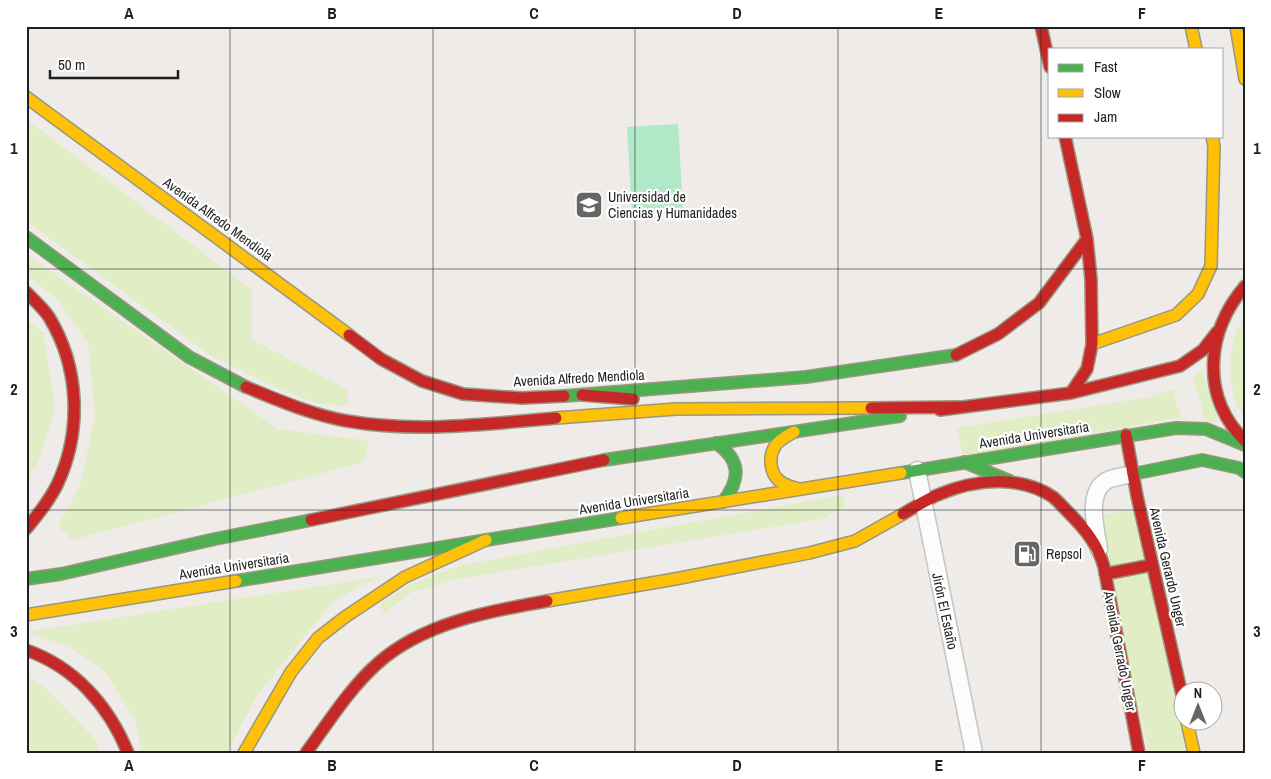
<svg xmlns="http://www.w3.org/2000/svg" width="1271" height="779" font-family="'Archivo Narrow',sans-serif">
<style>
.grass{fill:#e0edc5}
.pitch{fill:#b0e8c8}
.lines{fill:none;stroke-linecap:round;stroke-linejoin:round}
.street-casing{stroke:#c6c5c4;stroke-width:19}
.fast-casing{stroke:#99977e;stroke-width:14}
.slow-casing{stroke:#99977e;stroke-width:14}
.jam-casing{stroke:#99977e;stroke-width:14}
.street{stroke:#fcfcfc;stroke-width:16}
.fast{stroke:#4caf50;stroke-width:11}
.slow{stroke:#ffc107;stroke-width:11}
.jam{stroke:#c62828;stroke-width:11}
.grid{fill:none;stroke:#1f1f1f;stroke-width:1;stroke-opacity:0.55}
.labels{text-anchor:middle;stroke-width:4.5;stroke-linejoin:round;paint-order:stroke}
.poi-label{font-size:14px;fill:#1f1f1f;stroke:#fff;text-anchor:start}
.street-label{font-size:14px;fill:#1f1f1f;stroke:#fff}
.neatline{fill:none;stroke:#1f1f1f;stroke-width:2}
.grid-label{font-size:16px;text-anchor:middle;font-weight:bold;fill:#1f1f1f}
</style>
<rect width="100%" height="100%" fill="#eeebe8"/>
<path class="grass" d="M 26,119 L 252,290 L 252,340 L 348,390 L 348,406 L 316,403 L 275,387 L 210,355 L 26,221 Z
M 26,254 L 278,429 L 369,441 L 364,462 L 72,540 L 58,526 L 80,486 L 95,416 L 88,343 L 59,301 L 26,274 Z
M 1245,316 L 1245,420 C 1240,410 1233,398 1232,387 C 1228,364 1231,335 1245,316 Z
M 26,319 L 43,333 L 55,408 L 39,460 L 26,481 Z
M 1202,371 L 1218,421 L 1205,423 L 1202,407 L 1192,377 Z
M 1175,389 L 1175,400 L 1181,417 L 963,457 L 957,428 L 1150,397 Z
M 842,495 L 846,506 L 821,519 L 458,579 L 412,592 L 384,613 L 380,604 L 411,584 L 462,565 Z
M 1127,510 L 1136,514 L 1186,753 L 1149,753 L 1099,534 L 1105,515 Z
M 378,577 L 333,601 L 256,697 L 226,753 L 142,753 L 135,720 L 105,671 L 71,648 L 26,632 Z
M 26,677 L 42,685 L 96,740 L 99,753 L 26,753 Z"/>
<path class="pitch" d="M 678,124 L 683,211 L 632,214 L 627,127 Z"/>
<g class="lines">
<g class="street-casing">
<path id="street" d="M 917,470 L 974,753
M 1099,549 C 1096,530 1086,493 1106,481 C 1113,477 1125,476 1133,474"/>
</g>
<g class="fast-casing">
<path id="fast" d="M 26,237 L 189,357 L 246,387
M 564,396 L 806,377 L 956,355
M 716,443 C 741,460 741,479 723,502
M 604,460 L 900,416
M 964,462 L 1010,481
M 901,473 L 1176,428 L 1206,429 L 1245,445
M 1133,474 L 1202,460 L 1239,468 L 1245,472
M 26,579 L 61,574 L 215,539 L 311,520
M 236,581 L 621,518"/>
</g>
<g class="slow-casing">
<path id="slow" d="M 1191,26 L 1196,49
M 1236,26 L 1245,79
M 26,97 L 349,335
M 1092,344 L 1176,315 L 1198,294 L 1211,266 L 1214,146 L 1212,136
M 556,418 L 676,409 L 871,408
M 794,432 C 787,436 780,439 775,446 C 768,457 770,475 781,482 C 786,486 793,487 799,489
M 621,518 L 901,473
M 547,601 L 675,579 L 809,553 L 855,541 L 903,514
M 26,615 L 236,581
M 1187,722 L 1194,753
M 244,753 L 291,672 L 318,638 L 345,617 L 405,577 L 486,540"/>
</g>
<g class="jam-casing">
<path id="jam" d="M 1041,26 L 1050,67
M 1065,136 L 1087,239 L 1091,279 L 1092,344 L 1087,369 L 1071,393
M 1245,286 C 1206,332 1200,396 1245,441
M 26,292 C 34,300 43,308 49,317 C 80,368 82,432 57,485 C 49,501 37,516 26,529
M 349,335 L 381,359 L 422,381 L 463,394 L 522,398 L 564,396
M 956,355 L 998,334 L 1039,303 L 1087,239
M 246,387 C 278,400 312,415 347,421 C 416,433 487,424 556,418
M 582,395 L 633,399
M 871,408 L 960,407
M 940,410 L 1071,393 L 1180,366 L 1203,350 L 1217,332
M 1126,435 L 1137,496 L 1184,704
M 903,514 C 915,507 927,499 940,494 C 976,479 1020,475 1053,497 C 1059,502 1064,508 1069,513 C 1086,530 1098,545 1104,567 L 1139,753
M 311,520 L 604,460
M 1105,574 L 1152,565
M 26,650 C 75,667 109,706 128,753
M 306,753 C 328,723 349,689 377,664 C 422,623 490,611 547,601"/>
</g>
<use href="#street" class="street"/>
<use href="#fast" class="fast"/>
<use href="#slow" class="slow"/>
<use href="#jam" class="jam"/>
</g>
<path class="grid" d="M 230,26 L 230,753M 433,26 L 433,753M 635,26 L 635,753M 838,26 L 838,753M 1041,26 L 1041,753M 26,269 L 1245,269M 26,510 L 1245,510"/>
<defs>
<g id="university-square" transform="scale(1.4375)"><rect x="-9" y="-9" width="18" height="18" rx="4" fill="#676665" stroke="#fff"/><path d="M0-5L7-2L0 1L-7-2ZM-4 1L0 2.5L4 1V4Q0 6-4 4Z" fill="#fff"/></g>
<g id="fuel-square" transform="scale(1.4375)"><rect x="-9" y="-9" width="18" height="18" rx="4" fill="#676665" stroke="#fff"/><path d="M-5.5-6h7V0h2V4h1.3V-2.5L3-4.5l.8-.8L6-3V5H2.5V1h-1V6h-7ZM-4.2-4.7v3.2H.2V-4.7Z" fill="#fff"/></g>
</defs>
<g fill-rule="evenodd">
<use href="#university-square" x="589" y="205"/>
<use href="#fuel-square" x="1027" y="554"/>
</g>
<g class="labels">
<g class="poi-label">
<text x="608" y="202">Universidad de<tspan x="608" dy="16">Ciencias y Humanidades</tspan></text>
<text x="1046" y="559">Repsol</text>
</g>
<g class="street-label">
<text transform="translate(218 219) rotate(36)" y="5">Avenida Alfredo Mendiola</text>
<text transform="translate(579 378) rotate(-3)" y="5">Avenida Alfredo Mendiola</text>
<text transform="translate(1034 435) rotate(-9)" y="5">Avenida Universitaria</text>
<text transform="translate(634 501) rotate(-9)" y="5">Avenida Universitaria</text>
<text transform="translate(234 566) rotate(-9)" y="5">Avenida Universitaria</text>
<text transform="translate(1168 567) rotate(77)" y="5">Avenida Gerardo Unger</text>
<text transform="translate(945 611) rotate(78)" y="5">Jirón El Estaño</text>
<text transform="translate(1120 651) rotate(79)" y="5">Avenida Gerrado Unger</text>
</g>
</g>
<rect width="1271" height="779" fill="none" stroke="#ffffff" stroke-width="55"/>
<rect x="1048" y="48" width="175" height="90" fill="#ffffff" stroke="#a5a5a5"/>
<rect x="1058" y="64" width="25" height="8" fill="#4caf50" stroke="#a5a5a5"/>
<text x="1094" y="72" font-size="15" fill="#1f1f1f">Fast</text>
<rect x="1058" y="89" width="25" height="8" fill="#ffc107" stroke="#a5a5a5"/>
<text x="1094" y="98" font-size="15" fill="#1f1f1f">Slow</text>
<rect x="1058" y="114" width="25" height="8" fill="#c62828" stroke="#a5a5a5"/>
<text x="1094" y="122" font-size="15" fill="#1f1f1f">Jam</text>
<g transform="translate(1198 706)"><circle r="24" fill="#ffffff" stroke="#a5a5a5"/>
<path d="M0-4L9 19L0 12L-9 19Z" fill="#676665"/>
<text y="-8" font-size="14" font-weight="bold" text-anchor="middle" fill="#1f1f1f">N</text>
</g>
<path d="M50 70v8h128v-8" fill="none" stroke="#1f1f1f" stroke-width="2.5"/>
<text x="58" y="70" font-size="15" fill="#1f1f1f" stroke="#ffffff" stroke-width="4" paint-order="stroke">50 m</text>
<rect x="28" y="28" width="1216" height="724" class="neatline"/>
<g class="grid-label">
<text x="129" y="19">A</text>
<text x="332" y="19">B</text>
<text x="534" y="19">C</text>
<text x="737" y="19">D</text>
<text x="939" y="19">E</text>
<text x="1142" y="19">F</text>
<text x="14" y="154">1</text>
<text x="1257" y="154">1</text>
<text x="14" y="395">2</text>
<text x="1257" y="395">2</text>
<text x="14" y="637">3</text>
<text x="1257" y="637">3</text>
<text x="129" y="771">A</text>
<text x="332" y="771">B</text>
<text x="534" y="771">C</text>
<text x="737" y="771">D</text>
<text x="939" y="771">E</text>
<text x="1142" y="771">F</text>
</g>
</svg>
